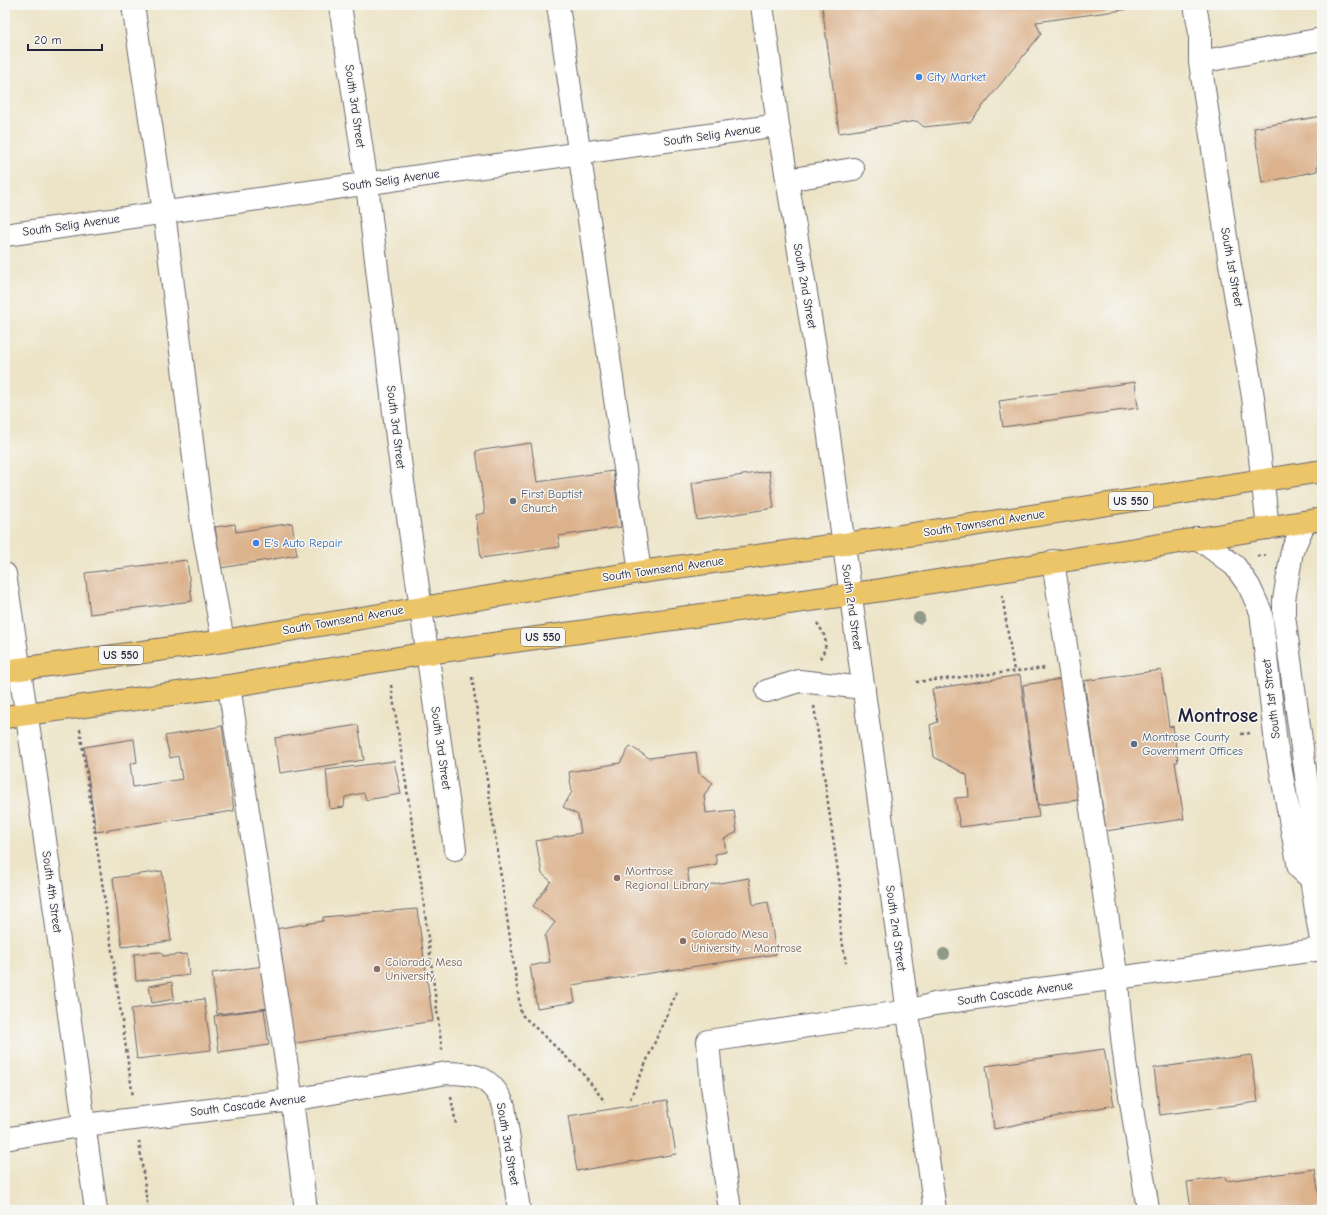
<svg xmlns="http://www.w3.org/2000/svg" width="1327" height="1215" font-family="'Comic Neue',sans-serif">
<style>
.building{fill:#dcb28d}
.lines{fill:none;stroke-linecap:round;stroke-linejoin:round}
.minor-casing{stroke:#69666c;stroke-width:24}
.highway-casing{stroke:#69666c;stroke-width:24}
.path{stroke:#69666c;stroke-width:2.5;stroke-dasharray:3 3;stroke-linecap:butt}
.minor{stroke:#fff;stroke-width:22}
.highway{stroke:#ecc569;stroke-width:22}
.tree{fill:#90998a}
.shop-dot{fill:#3f7fe0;stroke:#f6f6f2;stroke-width:1.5}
.worship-dot{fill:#6b7280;stroke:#f6f6f2;stroke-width:1.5}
.service-dot{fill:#5c6f8a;stroke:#f6f6f2;stroke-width:1.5}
.education-dot{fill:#8d6e63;stroke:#f6f6f2;stroke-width:1.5}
.labels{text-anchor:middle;stroke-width:3;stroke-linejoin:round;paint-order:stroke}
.shield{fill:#f6f6f2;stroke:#626272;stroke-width:1}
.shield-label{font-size:11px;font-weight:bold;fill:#22223b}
.shop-label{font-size:12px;fill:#366cbe;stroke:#f6f6f2;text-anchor:start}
.street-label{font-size:12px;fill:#22223b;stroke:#f6f6f2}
.worship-label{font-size:12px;fill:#5b616d;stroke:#f6f6f2;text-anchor:start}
.service-label{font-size:12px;fill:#4e5e75;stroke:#f6f6f2;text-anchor:start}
.education-label{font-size:12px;fill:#785e54;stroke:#f6f6f2;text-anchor:start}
.town-label{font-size:20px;font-weight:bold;fill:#22223b;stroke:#f6f6f2}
</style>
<rect width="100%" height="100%" fill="#f6f6f2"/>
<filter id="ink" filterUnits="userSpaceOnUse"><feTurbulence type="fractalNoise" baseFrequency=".025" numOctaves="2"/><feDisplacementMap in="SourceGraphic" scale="8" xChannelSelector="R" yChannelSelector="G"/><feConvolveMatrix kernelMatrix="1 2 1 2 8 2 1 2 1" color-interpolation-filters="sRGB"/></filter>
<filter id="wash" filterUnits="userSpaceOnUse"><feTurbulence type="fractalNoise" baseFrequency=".012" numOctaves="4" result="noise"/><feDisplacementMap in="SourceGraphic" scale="16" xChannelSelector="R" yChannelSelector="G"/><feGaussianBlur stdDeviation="0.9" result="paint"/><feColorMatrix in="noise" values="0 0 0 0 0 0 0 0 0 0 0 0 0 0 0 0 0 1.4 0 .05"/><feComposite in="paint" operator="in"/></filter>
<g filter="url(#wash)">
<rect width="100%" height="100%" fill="#ede4c7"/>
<g id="blocks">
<path class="building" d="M 822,5 L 1129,5 L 1130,9 L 1036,22 L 1041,34 L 970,122 L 924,127 L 917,121 L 839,133 Z
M 1322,116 L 1322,155 L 1318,156 L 1317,171 L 1262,183 L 1254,128 Z
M 1135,382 L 1138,408 L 1003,427 L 999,401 Z
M 531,443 L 537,482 L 613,471 L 621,527 L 558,536 L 560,547 L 481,558 L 476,515 L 485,513 L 476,451 Z
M 769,471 L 774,508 L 697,520 L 692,483 Z
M 292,523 L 297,555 L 221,568 L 215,527 L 235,524 L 236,532 Z
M 187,560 L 192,601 L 90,614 L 85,573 Z
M 1161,670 L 1169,727 L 1173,726 L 1178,762 L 1175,762 L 1184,819 L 1106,831 L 1084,681 Z
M 1020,675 L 1039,817 L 960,827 L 955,798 L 969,797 L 967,775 L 934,757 L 930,725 L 938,722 L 932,689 Z
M 1062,679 L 1078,800 L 1038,805 L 1023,685 Z
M 358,725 L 364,760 L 280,773 L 275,738 Z
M 222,726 L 234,811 L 96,832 L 84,747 L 134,739 L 137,762 L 130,764 L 133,787 L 182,779 L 178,756 L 170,758 L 165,736 Z
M 630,746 L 649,758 L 696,752 L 699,773 L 713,783 L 704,795 L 706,813 L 734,810 L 737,832 L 724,839 L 726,852 L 715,854 L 717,864 L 687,869 L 690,888 L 749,878 L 753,905 L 768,902 L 776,954 L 572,985 L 575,1002 L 537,1008 L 530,966 L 550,962 L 545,936 L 555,922 L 533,906 L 551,881 L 542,874 L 536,841 L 581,833 L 578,815 L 563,807 L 572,792 L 569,772 L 620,763 Z
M 394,761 L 401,794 L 366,800 L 364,793 L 345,797 L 344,807 L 330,809 L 326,770 Z
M 162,871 L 171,941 L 122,947 L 113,878 Z
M 417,909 L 433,1021 L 290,1044 L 275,929 L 323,921 L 323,917 Z
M 161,952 L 163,956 L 187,954 L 189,975 L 136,981 L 134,954 Z
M 264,966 L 269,1008 L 217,1014 L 212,973 Z
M 172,982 L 174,999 L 152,1003 L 149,986 Z
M 204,999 L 211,1050 L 137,1059 L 131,1009 Z
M 264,1009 L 269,1045 L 219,1052 L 214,1016 Z
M 1104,1049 L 1114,1105 L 994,1129 L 986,1066 Z
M 1251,1055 L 1258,1102 L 1160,1115 L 1154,1068 Z
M 667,1100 L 676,1154 L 577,1171 L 568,1116 Z
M 1315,1169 L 1321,1210 L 1191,1210 L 1187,1182 L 1226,1177 L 1226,1181 Z"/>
</g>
</g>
<g filter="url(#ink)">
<use href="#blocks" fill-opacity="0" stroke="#69666c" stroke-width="1"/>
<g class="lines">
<g class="minor-casing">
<path id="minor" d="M 133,5 L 164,212 L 202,523 L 223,641
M 340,5 L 367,184 L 398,446 L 455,849
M 558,5 L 640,572
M 762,5 L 778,125 L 825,407 L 935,1210
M 1195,5 L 1200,33 L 1200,62 L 1230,264 L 1253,397 L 1268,528
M 1200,62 L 1322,39
M 787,180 L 853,169
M 5,235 L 778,125
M 1305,522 L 1292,551 L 1284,600 L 1284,616 L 1318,864 L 1311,879 L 1322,947
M 1198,538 L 1235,566 L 1249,586 L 1261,612 L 1276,744 L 1299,868 L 1311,879
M 1053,561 L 1117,979 C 1121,1057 1137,1133 1148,1210
M 5,574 L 39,796 L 96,1210
M 229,686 L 292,1100 L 306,1210
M 767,691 L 799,681 L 864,688
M 5,1139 L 84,1125 L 292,1100 L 447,1073 C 475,1073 492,1077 504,1106 L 519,1210
M 730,1210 L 712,1086 L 708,1041 L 908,1011 L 934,1004 L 1322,949"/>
</g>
<g class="highway-casing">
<path id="highway" d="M 5,671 L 223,641 L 640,572 L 895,537 L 1322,471
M 5,717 L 229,686 L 428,653 L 882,590 L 1322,519"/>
</g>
<path class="path" d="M 1257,556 L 1268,555
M 1002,595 L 1014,671
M 817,623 C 827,637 829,645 819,660
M 472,677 L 521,1014 L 581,1071 L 605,1102
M 916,682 L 1046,668
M 391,685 L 421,882 L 442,1050
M 814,706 L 841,893 L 840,928 L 846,963
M 80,729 L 133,1097
M 1241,734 L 1251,733
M 451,1097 L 456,1124
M 630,1099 L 678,989
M 139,1141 L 148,1210"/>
<use href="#minor" class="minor"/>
<use href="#highway" class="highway"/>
</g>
<g class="tree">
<circle cx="919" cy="618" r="6"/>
<circle cx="944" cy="954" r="6"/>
</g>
</g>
<g class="shop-dot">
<circle cx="919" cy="77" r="4"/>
<circle cx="256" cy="543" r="4"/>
</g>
<circle class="worship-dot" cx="513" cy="501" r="4"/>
<circle class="service-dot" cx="1134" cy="744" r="4"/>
<g class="education-dot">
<circle cx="617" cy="878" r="4"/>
<circle cx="683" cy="941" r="4"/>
<circle cx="377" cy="969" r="4"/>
</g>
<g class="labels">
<g class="shield">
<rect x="1109" y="492" width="44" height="18" rx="3"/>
<rect x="521" y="628" width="44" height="18" rx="3"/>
<rect x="99" y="646" width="44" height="18" rx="3"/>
</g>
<g class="shield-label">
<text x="1131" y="505">US 550</text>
<text x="543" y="641">US 550</text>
<text x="121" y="659">US 550</text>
</g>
<g class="shop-label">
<text x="927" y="81">City Market</text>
<text x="264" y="547">E's Auto Repair</text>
</g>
<g class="street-label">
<text transform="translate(355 106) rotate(82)" y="4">South 3rd Street</text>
<text transform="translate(712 135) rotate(-8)" y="4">South Selig Avenue</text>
<text transform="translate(391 180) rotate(-8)" y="4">South Selig Avenue</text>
<text transform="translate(71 225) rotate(-8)" y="4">South Selig Avenue</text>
<text transform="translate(1232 267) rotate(80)" y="4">South 1st Street</text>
<text transform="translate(805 286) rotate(80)" y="4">South 2nd Street</text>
<text transform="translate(396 427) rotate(83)" y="4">South 3rd Street</text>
<text transform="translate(984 523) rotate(-9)" y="4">South Townsend Avenue</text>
<text transform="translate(663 569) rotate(-8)" y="4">South Townsend Avenue</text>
<text transform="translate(852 607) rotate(82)" y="4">South 2nd Street</text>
<text transform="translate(343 620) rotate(-10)" y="4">South Townsend Avenue</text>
<text transform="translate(1271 699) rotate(-97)" y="4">South 1st Street</text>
<text transform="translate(441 748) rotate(82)" y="4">South 3rd Street</text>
<text transform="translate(52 892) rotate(82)" y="4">South 4th Street</text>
<text transform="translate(896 928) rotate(82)" y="4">South 2nd Street</text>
<text transform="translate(1015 993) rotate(-8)" y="4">South Cascade Avenue</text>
<text transform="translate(248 1105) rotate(-7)" y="4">South Cascade Avenue</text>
<text transform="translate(508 1144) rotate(80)" y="4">South 3rd Street</text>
</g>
<g class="worship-label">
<text x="521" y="498">First Baptist<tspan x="521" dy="14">Church</tspan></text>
</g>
<g class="service-label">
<text x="1142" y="741">Montrose County<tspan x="1142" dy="14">Government Offices</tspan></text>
</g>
<g class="education-label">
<text x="625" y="875">Montrose<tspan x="625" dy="14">Regional Library</tspan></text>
<text x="691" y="938">Colorado Mesa<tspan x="691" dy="14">University - Montrose</tspan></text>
<text x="385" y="966">Colorado Mesa<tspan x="385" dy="14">University</tspan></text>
</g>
<g class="town-label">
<text x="1218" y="722">Montrose</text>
</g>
</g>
<rect width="1327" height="1215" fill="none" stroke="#f6f6f2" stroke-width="20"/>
<path d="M28 44v6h74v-6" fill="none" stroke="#22223b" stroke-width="2"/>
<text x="34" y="44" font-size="12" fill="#22223b" stroke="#f6f6f2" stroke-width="3" paint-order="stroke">20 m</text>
</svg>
